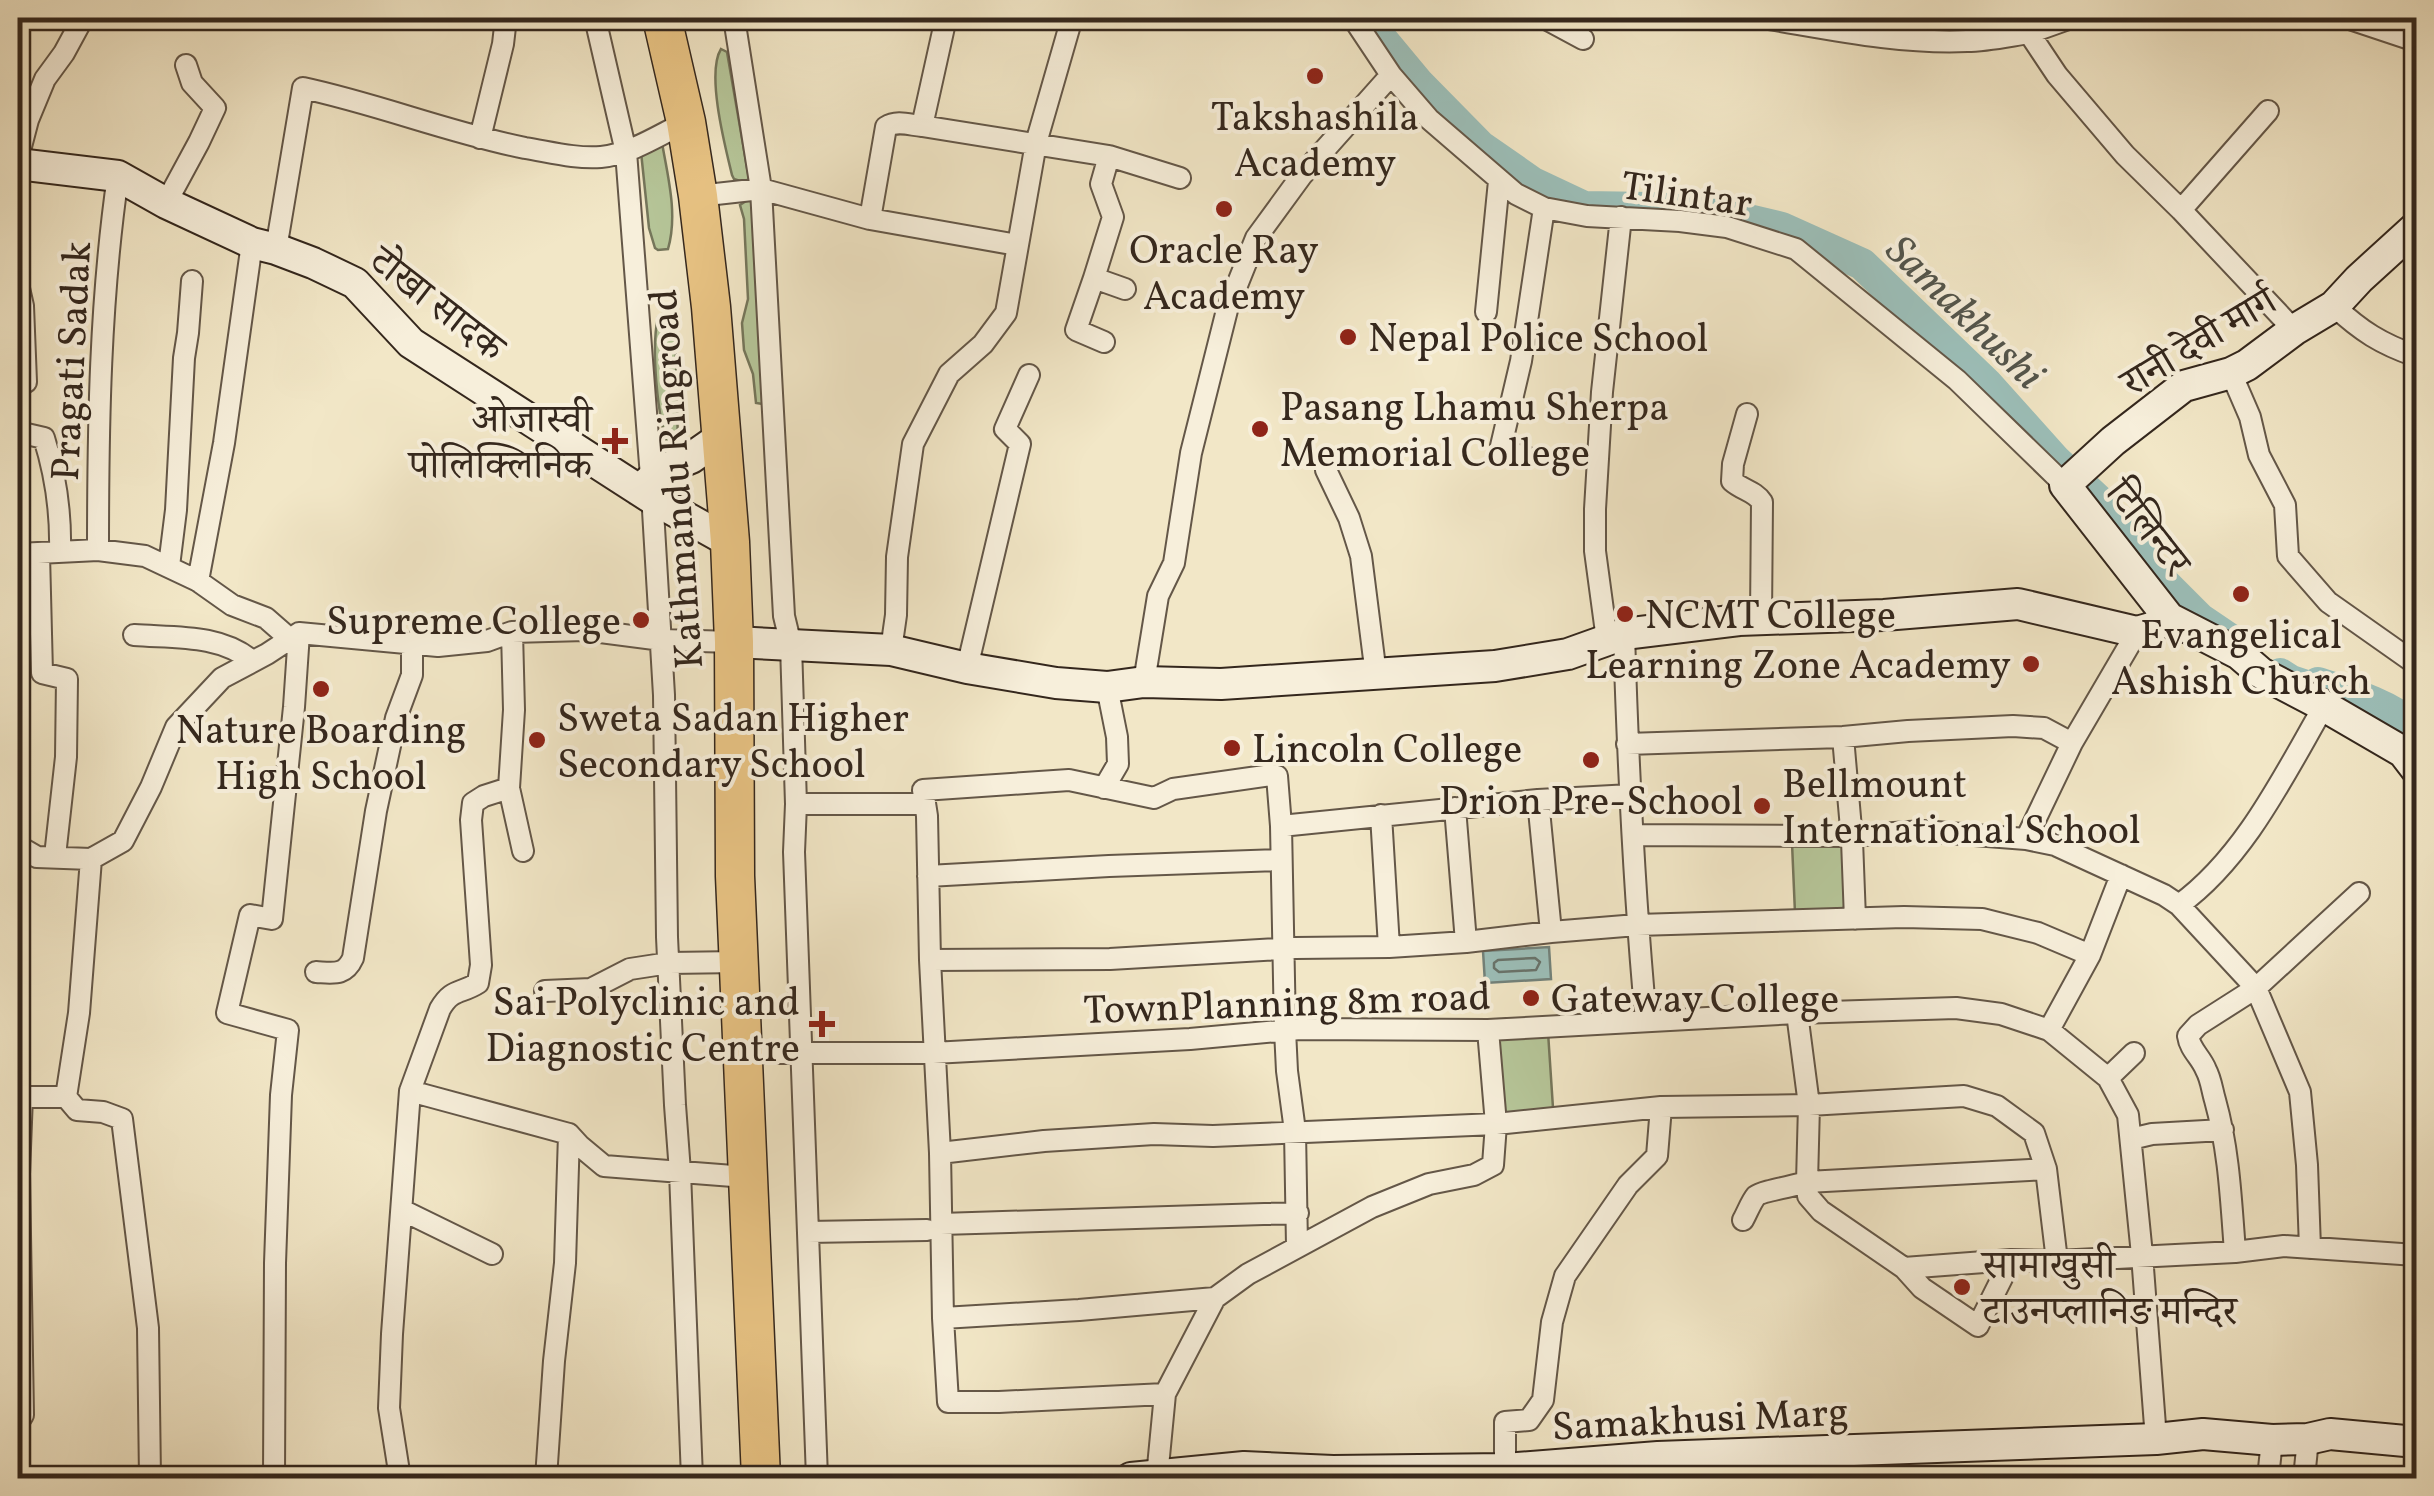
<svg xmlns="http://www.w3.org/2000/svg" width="2434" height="1496" font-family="Vollkorn,'Noto Serif Devanagari',serif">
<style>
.green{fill:#b6c699;stroke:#75765b;stroke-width:2.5}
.water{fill:#9cbfb9;stroke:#72827b;stroke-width:2.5}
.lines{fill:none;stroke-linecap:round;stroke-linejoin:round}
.shore{stroke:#68736b;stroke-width:2.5}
.river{stroke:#9cbfb9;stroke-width:32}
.street-casing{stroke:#645748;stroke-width:24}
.secondary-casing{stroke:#34271d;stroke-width:34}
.highway-casing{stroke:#34271d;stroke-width:41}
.street{stroke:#f7efdb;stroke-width:20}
.secondary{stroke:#f7efdb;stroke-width:30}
.highway{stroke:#e9c484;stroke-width:38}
.poi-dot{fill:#8f2418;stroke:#f7efdb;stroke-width:4}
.labels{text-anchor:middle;stroke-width:8;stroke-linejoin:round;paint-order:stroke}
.poi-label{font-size:40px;fill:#34271d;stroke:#f7efdb;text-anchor:start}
.street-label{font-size:40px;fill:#34271d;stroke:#f7efdb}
.water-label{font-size:42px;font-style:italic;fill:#53554c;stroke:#f7efdb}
</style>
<rect width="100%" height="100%" fill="#f2e7c7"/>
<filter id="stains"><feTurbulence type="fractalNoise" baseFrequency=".002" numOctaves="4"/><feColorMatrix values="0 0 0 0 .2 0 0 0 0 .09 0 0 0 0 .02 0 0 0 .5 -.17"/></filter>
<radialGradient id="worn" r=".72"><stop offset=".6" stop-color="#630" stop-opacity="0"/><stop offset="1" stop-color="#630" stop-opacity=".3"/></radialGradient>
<path class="green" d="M 721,49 L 727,52 L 749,179 L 743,182 L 734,179 L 732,175 C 725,146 706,73 721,49 Z
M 662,143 C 668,177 678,215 668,249 L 658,250 L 655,248 L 649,228 L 641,152 Z
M 752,197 L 763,404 L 756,403 L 753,374 L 744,350 L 742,323 L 748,299 L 744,219 L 740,205 Z
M 662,314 L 667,314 L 675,321 L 678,444 L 672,449 L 669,448 C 657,418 651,348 658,317 Z
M 1847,842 L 1849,911 L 1795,913 L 1792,843 Z
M 1548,1032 L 1553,1108 L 1503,1115 L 1497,1039 Z"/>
<path class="water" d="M 1549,947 L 1551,979 L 1485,983 L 1483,951 Z"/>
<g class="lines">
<path class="shore" d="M 1535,958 L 1540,962 L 1536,970 L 1499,972 L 1494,968 L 1494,963 L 1498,960 Z"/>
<path class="river" d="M 1364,18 L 1418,83 L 1480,146 L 1533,183 L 1584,207 L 1652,208 L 1719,213 L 1782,228 L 1862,264 L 1986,383 L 2055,460 L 2101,503 L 2127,539 L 2160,579 L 2200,619 L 2231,640
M 2280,674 L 2291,681 L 2315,689 L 2318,683 C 2353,694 2388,704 2416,728"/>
<g class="street-casing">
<path id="street" d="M 595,18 L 626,152 L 651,477 L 664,695 L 667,937 L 675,1105 L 680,1172 L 692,1478
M 734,18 L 761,189 L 784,616 L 791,645 L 796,804 L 794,852 L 817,1478
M 1351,18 L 1357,24 L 1391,75 L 1429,119 L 1516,194 L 1544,208 L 1587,216 L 1680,221 L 1727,227 L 1796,249 L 1957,380 L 2065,485
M 1544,18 L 1583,39
M 1763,18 C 1830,29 1899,44 1967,41 C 1987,41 2009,36 2029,33 L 2057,75 L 2125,155 L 2181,210 L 2294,330
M 2347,18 L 2416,41
M 2029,33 L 2071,18
M 922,126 L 946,18
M 480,138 L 503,44 L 506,18
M 1109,156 L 1180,178
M 18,158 L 28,120 L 45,79 L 64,53 L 83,18
M 698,196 L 761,189 L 870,219 L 1017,245
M 166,203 L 199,142 L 215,108 L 192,83 L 186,65
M 2181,210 L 2268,111
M 870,219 L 886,127 C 897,120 910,125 922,126 L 1109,156 L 1101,184 L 1113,217 L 1094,278 L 1125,289
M 276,249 L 303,88 C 378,104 450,133 525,148 C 550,152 576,159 601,157 C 631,154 659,135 686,122
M 1094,278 L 1076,330 L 1104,342
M 18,284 L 23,306 L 26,382 L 18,382
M 2334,306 C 2361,331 2381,344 2416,356
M 1486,312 L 1499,181
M 2231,373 L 2250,417 L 2259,455 L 2285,505 L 2288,556 L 2328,602 L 2416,664
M 1747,414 L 1733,464 L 1732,481 C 1742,490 1755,491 1762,502 L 1761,618
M 18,432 L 44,438 C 56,476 61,513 60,552
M 1526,457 L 1502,451 L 1501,446 L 1521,361 L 1544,208
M 1326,470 L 1349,518 L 1361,556 L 1376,675
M 98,550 C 98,425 100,300 118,176
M 18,554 L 98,550 L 145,556 L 198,581 L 232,605 L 266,618 L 290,639
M 39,554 L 42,673 L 67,679 L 66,757 L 55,856
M 169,566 L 176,510 L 184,358 L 188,333 L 192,281
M 198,581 L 224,443 L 252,243
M 512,632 L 514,710 L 509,788 L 484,796 L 473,803 L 471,820 L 481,965 L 478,983 C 461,994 452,988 440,1009 L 410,1091 L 569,1134
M 1624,634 C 1628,763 1634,892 1646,1020
M 134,635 C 175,638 220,634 252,661
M 1607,640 L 1595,551 L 1595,509 L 1602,392 L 1621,217
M 891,650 L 896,615 L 897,557 L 913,444 L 949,374 L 983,344 L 1006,313 L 1036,143 L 1072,18
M 967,668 L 1020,444 L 1005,429 L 1029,375
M 1144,682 L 1158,596 L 1174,563 L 1191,453 L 1227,310 L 1256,238 L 1302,175 L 1391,75
M 1843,737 L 1852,840 L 1855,919
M 1627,744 L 1843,737 L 1908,731 L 2013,726 L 2044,728 L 2072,743
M 509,788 L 523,851
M 1104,788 L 1118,764 L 1117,737 L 1107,687
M 1538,800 L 1551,932
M 796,804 L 925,804
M 1455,808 L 1466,942
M 1381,815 L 1389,947
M 1281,826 L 1538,800 L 1631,795
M 1634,835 L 1851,836 L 1923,831 L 2026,839 L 2055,845 L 2164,895 L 2179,905 L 2256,988 L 2300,1092 L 2307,1165 L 2310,1248
M 2026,839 L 2072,743 L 2137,632
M 18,846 L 37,857 L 91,859 L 123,841 L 151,787 L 176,727 L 222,678 L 267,654 L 299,633 L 438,646 L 487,641 L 512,632 L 585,630 L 662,640 L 734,642
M 91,859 L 79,1013 L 66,1097 L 77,1110 L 103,1112 L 122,1119 L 148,1328 L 150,1478
M 928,876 L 1109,866 L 1280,860
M 2179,905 C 2245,857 2284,775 2324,706
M 930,960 L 1110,959 L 1295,948 L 1389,947 L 1466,942 L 1551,932 L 1637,925 L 1904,917 L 1982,919 L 2038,933 L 2090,955
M 316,972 C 334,973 345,976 353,958 L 376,811 L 396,718 L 412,675 L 412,642
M 545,991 L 591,989 L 630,969 L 669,963 L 739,962
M 1797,1013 L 1809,1105 L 1807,1182 L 1808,1196 L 1821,1211 L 1904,1268 L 1922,1288 L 1978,1326 L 2011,1260
M 2049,1030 L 2090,955 L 2121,875
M 742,1053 L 933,1053 L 1190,1039 L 1300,1029 L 1488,1030 L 1797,1013 L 1956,1008 L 2001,1014 L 2049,1030 L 2108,1078 L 2128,1115 L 2142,1255 L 2156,1439
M 2108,1078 L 2134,1053
M 18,1097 L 66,1097
M 569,1134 L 580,1146 L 604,1166 L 746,1177
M 2131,1139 L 2152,1134 L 2223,1130
M 940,1153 L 1044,1141 L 1154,1134 L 1213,1136 L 1496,1124 L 1661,1107 L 1809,1105 L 1964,1096 L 1997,1106 L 2034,1133 L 2046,1169 L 2057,1261
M 402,1210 L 492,1254
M 1743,1220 C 1747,1213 1751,1202 1756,1196 C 1762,1191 1795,1186 1807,1182 L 2046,1169
M 941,1224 L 1298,1213
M 808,1232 L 927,1230
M 1297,1246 L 1295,1131 L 1287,1071 L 1285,1030 L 1281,826 L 1277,776 L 1272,775 L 1173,789 L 1154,798 L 1069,780 L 923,790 L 927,816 L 930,960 L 940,1153 L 943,1318 L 948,1402 L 999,1402 L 1165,1394 L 1215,1298 L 1248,1274 L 1372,1207 L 1429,1184 L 1474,1175 L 1493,1165 L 1496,1124 L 1488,1030
M 2235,1252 C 2231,1200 2229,1150 2215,1100 C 2212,1090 2211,1079 2206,1070 C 2201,1057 2190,1050 2188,1036 L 2198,1025 L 2256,988 L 2359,893
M 1904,1268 L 2011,1260 L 2057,1261 L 2235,1252 L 2284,1246 L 2416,1255
M 943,1318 L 1079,1310 L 1215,1298
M 18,1423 L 23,1415 L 19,1174 L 22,1096
M 1658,1457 L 1660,1478
M 1505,1469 L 1505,1422 L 1529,1420 L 1543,1400 L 1552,1322 L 1565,1276 L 1628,1185 L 1657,1156 L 1661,1107
M 1157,1477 L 1165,1394
M 274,1478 L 275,1263 L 281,1095 L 288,1030 L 227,1013 L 250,915 L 272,919 L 294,707 L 299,633
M 400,1478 L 389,1408 L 392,1334 L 410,1091
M 546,1478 L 554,1361 L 565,1263 L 569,1134
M 1755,1478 L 1755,1455
M 2268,1478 L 2272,1440
M 2304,1478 L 2308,1439"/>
</g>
<g class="secondary-casing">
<path id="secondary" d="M 18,164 L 118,176 L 166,203 L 252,243 L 276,249 L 313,263 L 355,283 L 411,343 L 653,499 L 730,542
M 2416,227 L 2359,279 L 2334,306 L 2294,330 L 2247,365 L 2231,373 L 2184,386 L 2113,441 L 2065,485 L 2169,618 L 2239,654 L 2261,673 L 2324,706 L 2403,752 L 2416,769
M 639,490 L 662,470 L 691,458 L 721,437
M 734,642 L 891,650 L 967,668 L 1056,683 L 1107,687 L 1144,682 L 1221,684 L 1495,666 L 1568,654 L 1624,634 L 1739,620 L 1884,615 L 2018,604 L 2137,632 L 2151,628 L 2169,618
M 1131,1478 L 1244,1467 L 1333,1471 L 1505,1469 L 1658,1457 L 2156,1439 L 2203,1434 L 2272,1440 L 2308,1439 L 2330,1434 L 2416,1442"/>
</g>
<g class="highway-casing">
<path id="highway" d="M 662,18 L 686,122 L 698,196 L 711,307 L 730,542 L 734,642 L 735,876 L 761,1478"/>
</g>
<use href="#street" class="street"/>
<use href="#secondary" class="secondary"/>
<use href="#highway" class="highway"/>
</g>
<g class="poi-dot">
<circle cx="1315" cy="76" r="10"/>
<circle cx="1224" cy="209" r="10"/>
<circle cx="1348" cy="337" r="10"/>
<circle cx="1260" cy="429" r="10"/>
<path d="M610 426h10v10h10v10h-10v10h-10v-10h-10v-10h10z"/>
<circle cx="2241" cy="594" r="10"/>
<circle cx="1625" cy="614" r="10"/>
<circle cx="641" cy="620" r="10"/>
<circle cx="2031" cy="664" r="10"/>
<circle cx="321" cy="689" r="10"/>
<circle cx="537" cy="740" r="10"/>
<circle cx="1232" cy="748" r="10"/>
<circle cx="1591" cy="760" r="10"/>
<circle cx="1762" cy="806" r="10"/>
<circle cx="1531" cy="998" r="10"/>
<path d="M817 1009h10v10h10v10h-10v10h-10v-10h-10v-10h10z"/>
<circle cx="1962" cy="1287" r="10"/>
</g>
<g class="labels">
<g class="poi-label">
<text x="1315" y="130" text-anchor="middle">Takshashila<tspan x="1315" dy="46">Academy</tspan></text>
<text x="1224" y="263" text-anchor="middle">Oracle Ray<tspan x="1224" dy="46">Academy</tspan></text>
<text x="1368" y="351">Nepal Police School</text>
<text x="1280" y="420">Pasang Lhamu Sherpa<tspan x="1280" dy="46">Memorial College</tspan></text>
<text x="592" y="432" text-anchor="end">ओजास्वी<tspan x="592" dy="46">पोलिक्लिनिक</tspan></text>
<text x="1645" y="628">NCMT College</text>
<text x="621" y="634" text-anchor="end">Supreme College</text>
<text x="2241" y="648" text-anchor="middle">Evangelical<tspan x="2241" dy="46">Ashish Church</tspan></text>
<text x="2011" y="678" text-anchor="end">Learning Zone Academy</text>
<text x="557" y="731">Sweta Sadan Higher<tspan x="557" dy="46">Secondary School</tspan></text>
<text x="321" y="743" text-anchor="middle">Nature Boarding<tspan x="321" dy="46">High School</tspan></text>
<text x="1252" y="762">Lincoln College</text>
<text x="1782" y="797">Bellmount<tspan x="1782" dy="46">International School</tspan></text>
<text x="1591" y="814" text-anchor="middle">Drion Pre-School</text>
<text x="1551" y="1012">Gateway College</text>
<text x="800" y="1015" text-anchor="end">Sai Polyclinic and<tspan x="800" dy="46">Diagnostic Centre</tspan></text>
<text x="1982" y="1278">सामाखुसी<tspan x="1982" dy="46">टाउनप्लानिङ मन्दिर</tspan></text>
</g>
<g class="street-label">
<text transform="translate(1687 193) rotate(8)" y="14">Tilintar</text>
<text transform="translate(438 303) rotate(38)" y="14">टोखा सादक</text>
<text transform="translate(2198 341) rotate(-31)" y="14">रानी देवी मार्ग</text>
<text transform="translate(70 361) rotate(-87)" y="14">Pragati Sadak</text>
<text transform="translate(675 479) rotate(-94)" y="14">Kathmandu Ringroad</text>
<text transform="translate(2149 527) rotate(52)" y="14">टिलिन्टर</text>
<text transform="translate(1287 1002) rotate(-2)" y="14">TownPlanning 8m road</text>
<text transform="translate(1700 1418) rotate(-3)" y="14">Samakhusi Marg</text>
</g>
<g class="water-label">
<text transform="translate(1966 311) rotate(44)" y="15">Samakhushi</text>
</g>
</g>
<rect width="2434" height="1496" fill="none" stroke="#f2e7c7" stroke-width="60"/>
<rect x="20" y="20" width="2394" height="1456" fill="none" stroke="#34271d" stroke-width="5"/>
<rect x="30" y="30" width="2374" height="1436" fill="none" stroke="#34271d" stroke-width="2.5"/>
<rect width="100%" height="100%" filter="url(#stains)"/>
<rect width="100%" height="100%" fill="url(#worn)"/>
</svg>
